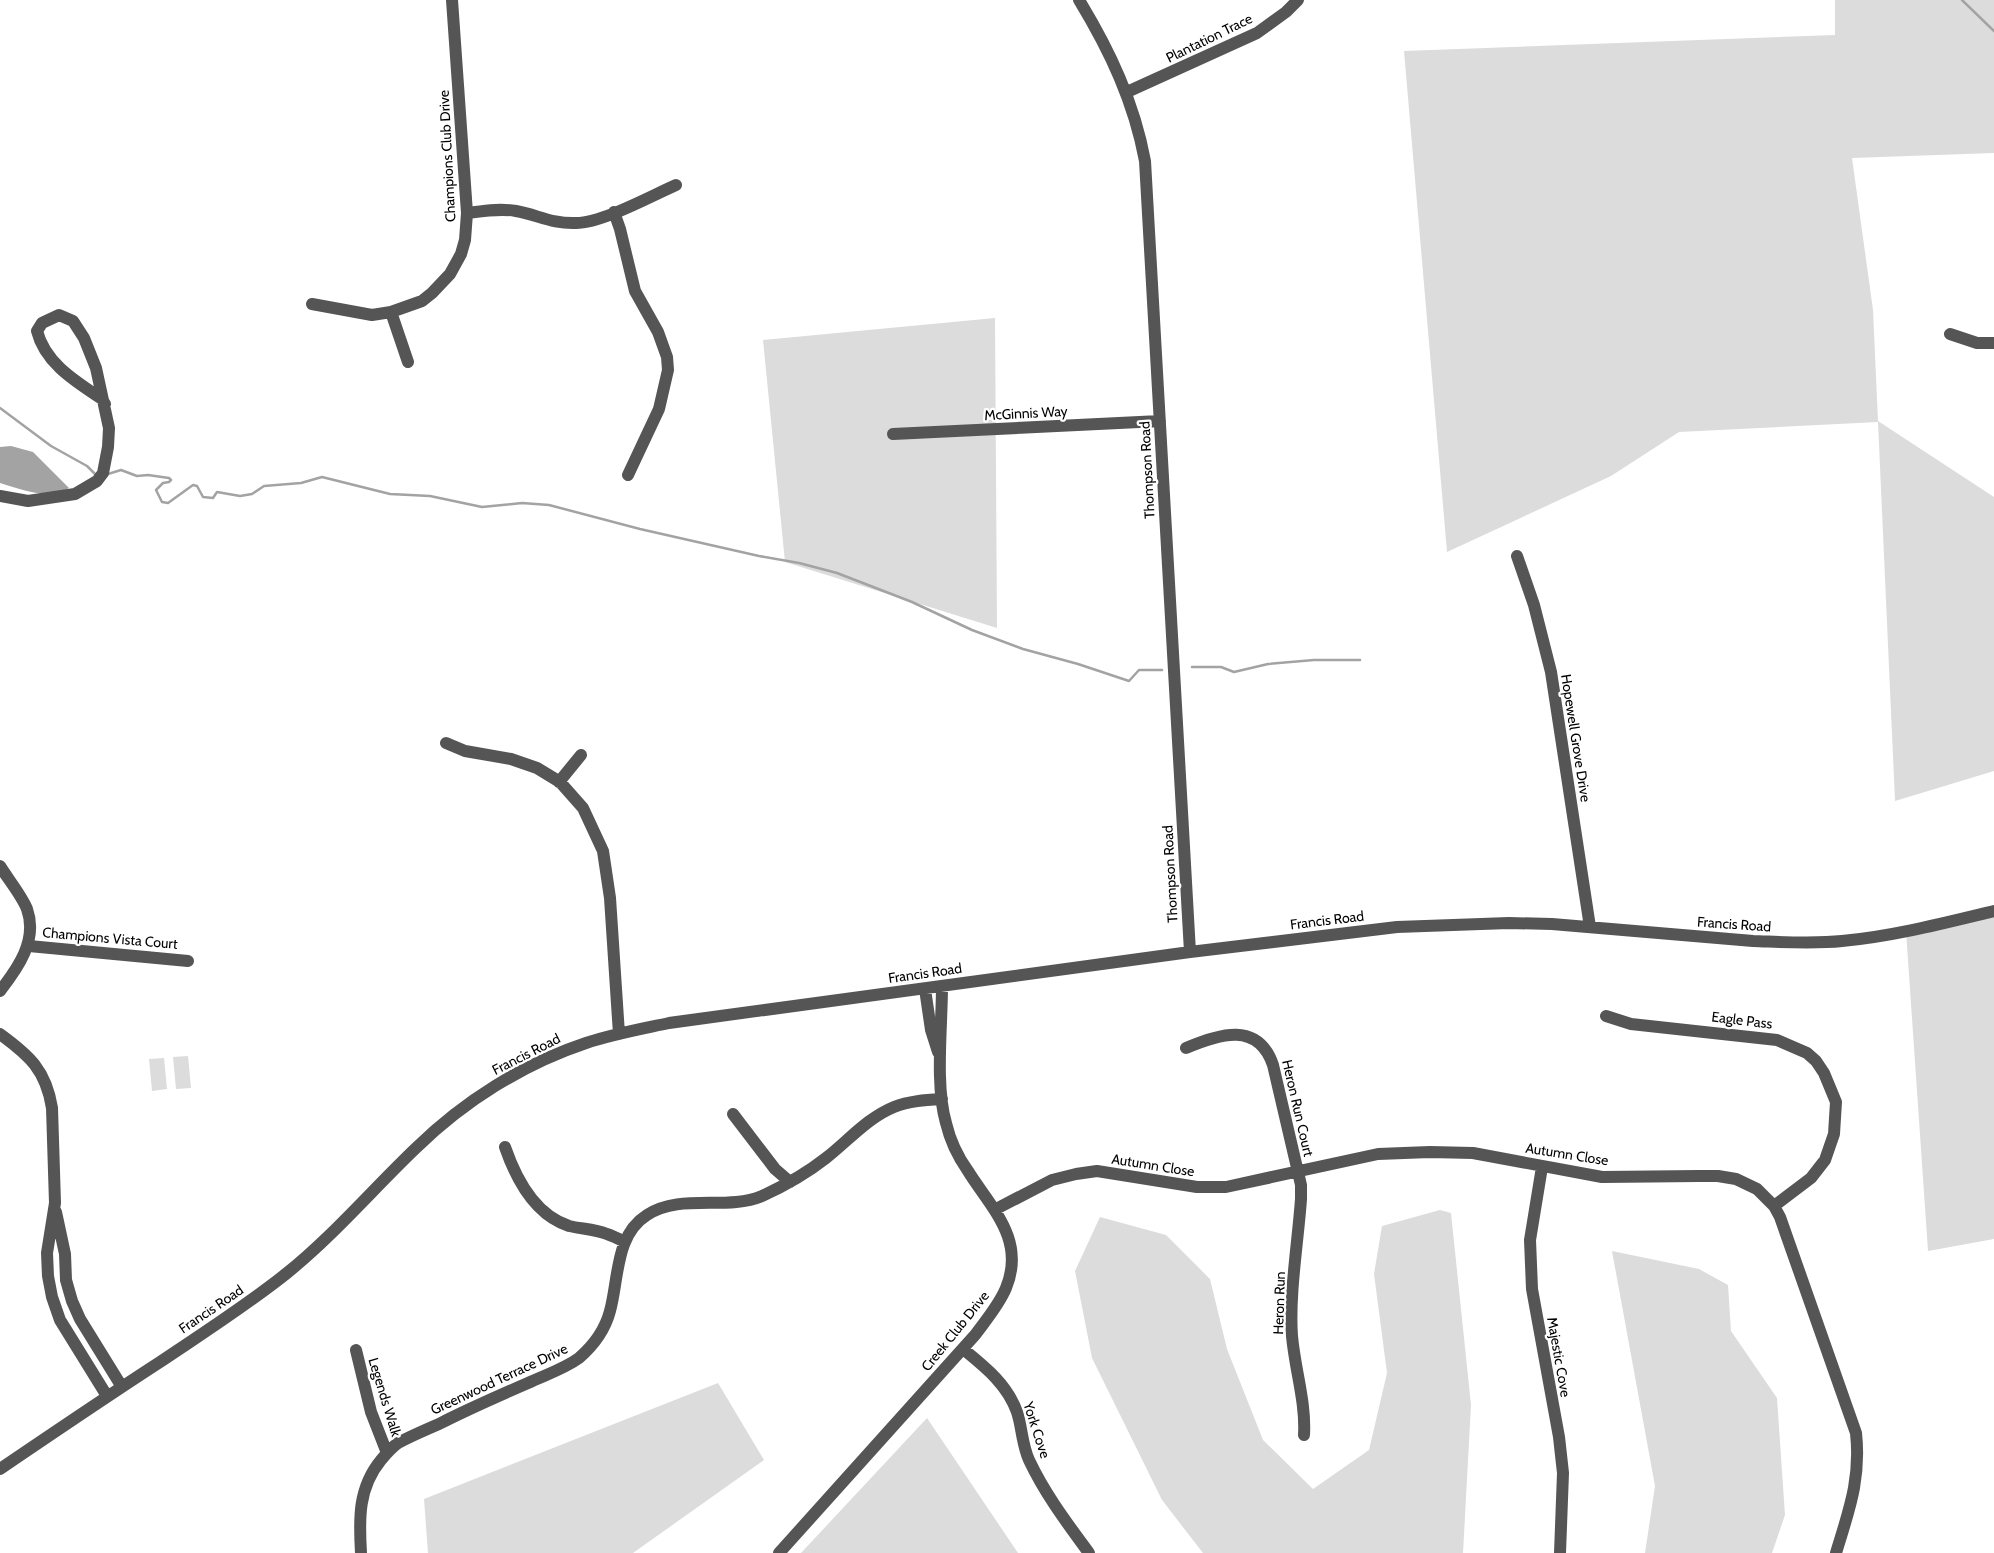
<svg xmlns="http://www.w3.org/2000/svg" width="1994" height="1553" font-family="Cabin,sans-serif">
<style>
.green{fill:#dcdcdc}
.water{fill:#a3a3a3}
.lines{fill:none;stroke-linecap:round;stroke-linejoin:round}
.stream{stroke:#a3a3a3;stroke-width:2.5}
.minor{stroke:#555;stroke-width:12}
.labels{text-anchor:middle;stroke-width:4.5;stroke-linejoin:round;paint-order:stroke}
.street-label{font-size:14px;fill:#000;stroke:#fff}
</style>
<rect width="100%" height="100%" fill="#fff"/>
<path class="green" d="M 1835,0 L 1994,0 L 1994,153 L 1852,158 L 1873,310 L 1878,421 L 1994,497 L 1994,771 L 1895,801 L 1878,422 L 1679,432 L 1611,476 L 1447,552 L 1404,51 L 1835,35 Z
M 995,318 L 997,628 L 785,562 L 763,340 Z
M 1994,910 L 1994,1239 L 1928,1251 L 1906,931 Z
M 188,1056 L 191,1088 L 176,1089 L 173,1057 Z
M 164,1058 L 167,1089 L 152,1091 L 149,1059 Z
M 1440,1210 L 1451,1213 L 1471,1405 L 1463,1553 L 1203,1553 L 1162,1500 L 1092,1358 L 1075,1271 L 1100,1217 L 1166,1235 L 1210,1279 L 1227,1349 L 1263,1440 L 1313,1489 L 1369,1450 L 1387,1373 L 1374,1274 L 1382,1226 Z
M 1612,1251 L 1699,1269 L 1728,1285 L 1731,1331 L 1777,1398 L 1785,1515 L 1772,1553 L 1645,1553 L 1655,1486 Z
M 718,1383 L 764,1460 L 633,1553 L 428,1553 L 424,1499 Z
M 927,1418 L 1018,1553 L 801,1553 Z"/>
<path class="water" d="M 11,446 L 33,452 L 69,488 C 49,501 21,489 0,483 L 0,447 Z"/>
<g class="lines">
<path class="stream" d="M 1962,0 L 1994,31
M 0,408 L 51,446 L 87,466 L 97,476
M 108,474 L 121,470 L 137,476 L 148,475 L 169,478 L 171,480 L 169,482 L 163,483 L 156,490 L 162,502 L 168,503 L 193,485 L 197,486 L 203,497 L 213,498 L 217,492 L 240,496 L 252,494 L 264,486 L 301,483 L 322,477 L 390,494 L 430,496 L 482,507 L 522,503 L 549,505 L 640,529 L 759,556 L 799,563 L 837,573 L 912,602 L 972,630 L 1023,649 L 1078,664 L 1129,681 L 1139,670 L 1162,670
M 1192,667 L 1221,667 L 1234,672 L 1268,664 L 1314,660 L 1360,660"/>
<path class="minor" d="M 1079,0 C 1110,51 1134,102 1145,161 L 1190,952
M 1127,92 L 1257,33 L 1286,12 L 1298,0
M 614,212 L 620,229 L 635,291 L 658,332 L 667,357 L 668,370 L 659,409 L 628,475
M 467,213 C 483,211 500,208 516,211 C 538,215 552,224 576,223 C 602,223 651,196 676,185
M 312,304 L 372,315 L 391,312 L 422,301 L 432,293 L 450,274 L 461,254 L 465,240 L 467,213 L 452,0
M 391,312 L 408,362
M 1950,334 L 1977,343 L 1994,343
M 893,434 L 1160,421
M 0,496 L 28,501 L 75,494 L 97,481 L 103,473 L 108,447 L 109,428 L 96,368 L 84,338 L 73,321 L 59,315 L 42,323 L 37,331 C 45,363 75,381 102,399 L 105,404
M 1517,556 L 1534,605 L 1551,672 L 1590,927
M 446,743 L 465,751 L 511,759 L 537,768 L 560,782 L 583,808 L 603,851 L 610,898 L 619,1034
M 559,782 L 581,755
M 0,866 C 8,879 22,896 27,909 C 38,940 18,968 0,991
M 29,946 L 188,961
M 925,989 L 931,1030 L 938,1052
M 1606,1016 L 1631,1024 L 1777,1040 L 1807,1053 L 1816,1061 L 1824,1073 L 1836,1102 L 1834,1134 L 1825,1160 L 1811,1178 L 1774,1206
M 0,1034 C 29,1055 46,1070 52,1108 L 55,1203 L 47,1253 L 48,1276 L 52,1297 L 60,1320 L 107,1396
M 1186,1048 C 1219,1034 1258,1021 1273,1065 L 1301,1185 L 1301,1199 C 1298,1242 1289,1294 1292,1336 C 1295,1370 1306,1402 1304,1435
M 733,1114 L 775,1169 L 790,1182
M 505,1147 C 516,1179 535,1215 569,1226 C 582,1229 595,1229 607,1234 C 613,1236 619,1239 625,1242
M 1542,1167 L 1530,1240 L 1532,1289 L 1559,1437 L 1563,1473 L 1560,1553
M 996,1209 L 1052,1180 L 1076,1174 L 1097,1171 L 1197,1187 L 1226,1187 L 1378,1154 L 1430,1152 L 1473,1153 L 1602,1177 L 1699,1176 L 1718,1176 L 1736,1179 L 1757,1189 L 1774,1206 L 1780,1217 L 1856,1433 C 1861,1479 1849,1510 1836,1553
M 56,1212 L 65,1254 L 66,1280 L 72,1301 L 80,1319 L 122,1387
M 963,1349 C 985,1367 1007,1384 1017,1412 C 1022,1427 1022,1445 1029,1460 C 1045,1494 1067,1523 1089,1553
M 356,1350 L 371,1412 L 387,1453
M 0,1469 C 53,1433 106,1397 160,1362 C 203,1333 247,1305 287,1273 C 334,1235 373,1189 416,1148 C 464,1101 523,1064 586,1043 C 613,1034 641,1029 669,1023 L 1190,952 L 1397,927 L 1509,923 L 1552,924 L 1753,941 C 1783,942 1813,944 1842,941 C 1894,936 1944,923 1994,911
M 361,1553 C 359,1519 358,1488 381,1460 C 386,1454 392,1447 398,1443 C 411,1436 425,1430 439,1424 C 468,1409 498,1396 528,1383 C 545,1375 564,1369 579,1358 C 594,1345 605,1330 610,1311 C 619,1278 615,1235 647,1215 C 681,1193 726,1211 762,1196 C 784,1186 807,1173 826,1158 C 848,1141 867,1118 894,1107 C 909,1101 926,1100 942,1099
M 779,1553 L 975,1335 C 986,1320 999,1305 1006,1288 C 1026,1239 991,1208 968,1171 C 958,1157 950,1140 946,1123 C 935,1085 942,1027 942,986"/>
</g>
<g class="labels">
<g class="street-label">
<text transform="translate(1209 38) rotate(-26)" y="5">Plantation Trace</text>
<text transform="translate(447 156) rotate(-93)" y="5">Champions Club Drive</text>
<text transform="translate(1026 413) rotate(-3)" y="5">McGinnis Way</text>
<text transform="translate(1147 470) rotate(-93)" y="5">Thompson Road</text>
<text transform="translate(1576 738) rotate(81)" y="5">Hopewell Grove Drive</text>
<text transform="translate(1170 874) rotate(-93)" y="5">Thompson Road</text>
<text transform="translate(1327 920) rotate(-7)" y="5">Francis Road</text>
<text transform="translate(1734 924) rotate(4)" y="5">Francis Road</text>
<text transform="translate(110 938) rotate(5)" y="5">Champions Vista Court</text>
<text transform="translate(925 973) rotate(-8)" y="5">Francis Road</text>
<text transform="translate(1742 1020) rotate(7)" y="5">Eagle Pass</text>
<text transform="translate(526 1054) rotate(-27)" y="5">Francis Road</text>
<text transform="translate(1298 1108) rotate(77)" y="5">Heron Run Court</text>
<text transform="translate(1567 1154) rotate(9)" y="5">Autumn Close</text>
<text transform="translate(1153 1165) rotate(9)" y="5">Autumn Close</text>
<text transform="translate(1279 1303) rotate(-88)" y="5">Heron Run</text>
<text transform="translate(211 1309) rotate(-34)" y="5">Francis Road</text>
<text transform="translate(955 1331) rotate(-51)" y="5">Creek Club Drive</text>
<text transform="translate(1559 1357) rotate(80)" y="5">Majestic Cove</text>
<text transform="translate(499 1379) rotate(-25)" y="5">Greenwood Terrace Drive</text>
<text transform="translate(385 1397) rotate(73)" y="5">Legends Walk</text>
<text transform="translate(1037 1430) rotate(72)" y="5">York Cove</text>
</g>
</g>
</svg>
